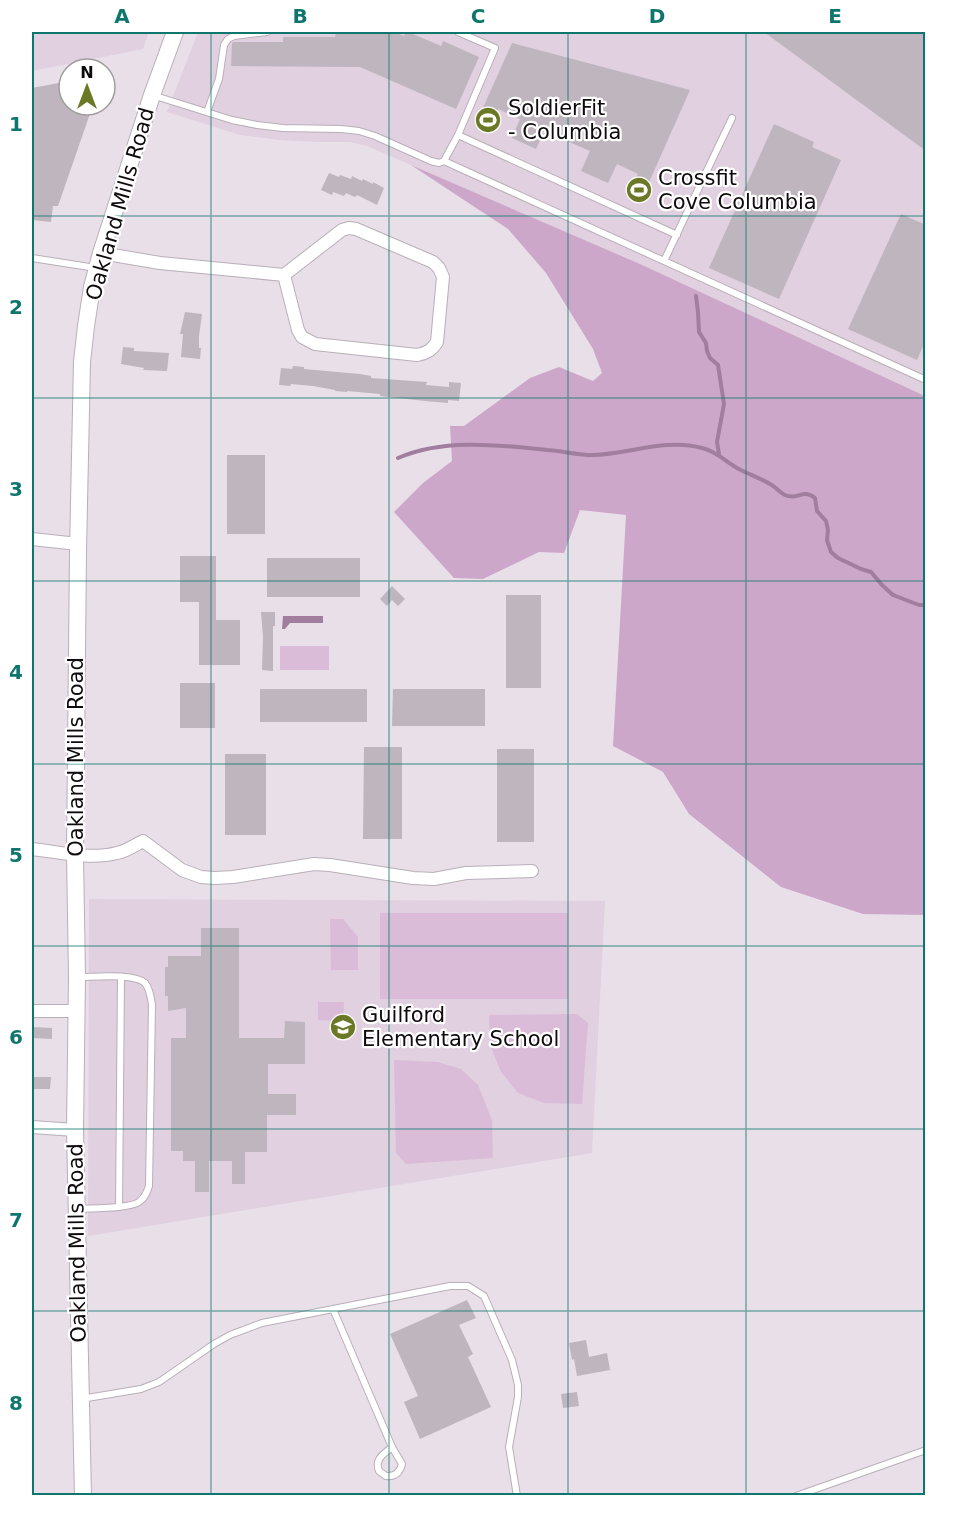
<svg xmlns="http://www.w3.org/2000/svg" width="957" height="1527" font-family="'DejaVu Sans',sans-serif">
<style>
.built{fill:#e1d0df}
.green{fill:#dabcd8}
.forest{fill:#cca7c9}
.water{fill:#a17e9e}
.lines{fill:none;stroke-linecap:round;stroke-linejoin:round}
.stream{stroke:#a17e9e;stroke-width:4}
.building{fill:#bfb5be}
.service-casing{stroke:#b9afb8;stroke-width:8}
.minor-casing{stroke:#b9afb8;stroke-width:14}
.tertiary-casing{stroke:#b9afb8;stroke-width:18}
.service{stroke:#fff;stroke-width:6}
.minor{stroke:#fff;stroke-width:12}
.tertiary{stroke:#fff;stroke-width:16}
.grid{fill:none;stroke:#0f766e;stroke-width:1.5;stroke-opacity:0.55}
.labels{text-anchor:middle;stroke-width:4.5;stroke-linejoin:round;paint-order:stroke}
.poi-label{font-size:21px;fill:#0e0a0d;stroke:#fff;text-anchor:start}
.street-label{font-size:21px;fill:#0e0a0d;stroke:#fff}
.neatline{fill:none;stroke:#0f766e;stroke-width:2}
.grid-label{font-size:20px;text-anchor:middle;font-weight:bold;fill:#0f766e}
</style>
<rect width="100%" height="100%" fill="#e9dfe8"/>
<path class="built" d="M 32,32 L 149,32 L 143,49 L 32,71 Z
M 198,32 L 925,32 L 925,396 L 640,264 L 367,146 L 350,142 L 317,142 L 280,140 L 240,135 L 167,112 Z
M 89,899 L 605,901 L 592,1153 L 88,1236 Z"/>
<path class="green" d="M 280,646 L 329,646 L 329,670 L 280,670 Z
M 380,913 L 568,913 L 568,999 L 380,999 Z
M 330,919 L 343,919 L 358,937 L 358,970 L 331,970 Z
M 318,1002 L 344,1002 L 343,1021 L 318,1020 Z
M 577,1014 L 588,1023 L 582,1104 L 544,1103 L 518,1093 L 501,1072 L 490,1045 L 489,1015 Z
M 394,1060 L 438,1062 L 461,1069 L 478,1085 L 492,1120 L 493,1158 L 406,1164 L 396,1153 Z"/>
<path class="forest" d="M 411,165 L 640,264 L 925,396 L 925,915 L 863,914 L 781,887 L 689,814 L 663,772 L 613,746 L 626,515 L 580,510 L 564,553 L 539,552 L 483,579 L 454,578 L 394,512 L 423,483 L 452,461 L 450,426 L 464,426 L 530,378 L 559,367 L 593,381 L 602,373 L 593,349 L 546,273 L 508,229 Z"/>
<path class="water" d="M 283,616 L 323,616 L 323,623 L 290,623 L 285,629 L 282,629 Z"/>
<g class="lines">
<path class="stream" d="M 696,296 L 698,312 L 699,332 L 706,343 L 707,351 L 710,358 L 718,365 L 724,404 L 717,442 L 719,454
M 398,458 C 443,438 499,445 547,450 C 563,451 577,455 593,455 C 629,454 666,438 702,448 C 716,451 725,461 737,468 C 748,474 760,478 770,484 C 776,487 780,493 785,495 C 798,501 802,488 815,498 L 817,511 L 826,521 L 828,530 L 827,540 L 831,552 L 838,558 L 861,569 L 871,572 L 882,585 L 893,595 L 919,605 L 926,605"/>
</g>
<path class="building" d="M 336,32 L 394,32 L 404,36 L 406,32 L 408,32 L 441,46 L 443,41 L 479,57 L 456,109 L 360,67 L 231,66 L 232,43 L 234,42 L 283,42 L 283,37 L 335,37 Z
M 764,32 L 926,32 L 926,151 Z
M 512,43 L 690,90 L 642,198 L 629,192 L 638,174 L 617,164 L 608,183 L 581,171 L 590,151 L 544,131 L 536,149 L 512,138 L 520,119 L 498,109 L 490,127 L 477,121 Z
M 69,81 L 69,105 L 93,105 L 58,206 L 53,206 L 51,222 L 32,220 L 32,88 Z
M 774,124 L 814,142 L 812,147 L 841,160 L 779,299 L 709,268 Z
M 329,173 L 339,177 L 340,175 L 351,179 L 352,176 L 362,181 L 363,179 L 373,184 L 373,182 L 384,188 L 377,205 L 357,195 L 355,197 L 346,193 L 344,196 L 333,192 L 332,195 L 321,190 Z
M 901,214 L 926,225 L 926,340 L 917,360 L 848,329 Z
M 185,312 L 202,314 L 199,336 L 199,348 L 201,348 L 200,359 L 181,357 L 183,334 L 180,334 Z
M 123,347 L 134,348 L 134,351 L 169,353 L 167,371 L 143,370 L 144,368 L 121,364 Z
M 293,366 L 304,367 L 304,369 L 360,374 L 371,376 L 371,378 L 427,382 L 426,385 L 449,387 L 449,382 L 461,383 L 459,401 L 448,400 L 448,403 L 425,401 L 380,396 L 380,394 L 347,391 L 347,392 L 335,391 L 335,390 L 313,386 L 291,384 L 290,386 L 279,385 L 281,368 L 292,369 Z
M 227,455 L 265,455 L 265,534 L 227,534 Z
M 180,556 L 216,556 L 216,620 L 240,620 L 240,665 L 199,665 L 199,602 L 180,602 Z
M 267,558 L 360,558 L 360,597 L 267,597 Z
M 392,586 L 405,599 L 398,606 L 392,600 L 387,606 L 380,599 Z
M 506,595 L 541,595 L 541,688 L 506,688 Z
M 261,612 L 275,612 L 275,626 L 273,626 L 273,671 L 262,670 L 263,636 Z
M 180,683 L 215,683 L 215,728 L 180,728 Z
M 260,689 L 367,689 L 367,722 L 260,722 Z
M 393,689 L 485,689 L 485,726 L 392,726 Z
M 364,747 L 402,747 L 402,839 L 363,839 Z
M 497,749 L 534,749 L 534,842 L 497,842 Z
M 225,754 L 266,754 L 266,835 L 225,835 Z
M 201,928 L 239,928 L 239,1038 L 284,1038 L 285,1021 L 305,1022 L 305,1064 L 268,1064 L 268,1094 L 296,1094 L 296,1115 L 267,1115 L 267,1152 L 245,1152 L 245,1184 L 232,1184 L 232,1161 L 209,1161 L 209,1192 L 195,1192 L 195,1161 L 183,1161 L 183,1151 L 171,1151 L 171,1038 L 186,1038 L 186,1008 L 168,1011 L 168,996 L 165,996 L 165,967 L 168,967 L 168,956 L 201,956 Z
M 32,1027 L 52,1028 L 52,1039 L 32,1038 Z
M 32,1077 L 51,1077 L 50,1089 L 32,1089 Z
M 467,1300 L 476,1318 L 459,1325 L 473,1354 L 468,1357 L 491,1407 L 420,1439 L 404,1402 L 418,1396 L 390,1334 Z
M 586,1340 L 589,1357 L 607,1353 L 610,1370 L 577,1376 L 574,1359 L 572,1360 L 569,1343 Z
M 577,1392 L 579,1406 L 563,1408 L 561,1394 Z"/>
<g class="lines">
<g class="service-casing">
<path id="service" d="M 152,95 L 232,120 L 257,125 L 283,128 L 341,129 L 359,131 L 375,136 L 431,161 L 439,163 L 444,161 L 458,135 L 495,48 L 458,32
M 207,112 L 219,79 L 224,45 L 228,39 L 234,36 L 267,32
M 458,135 L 677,235
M 444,161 L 926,380
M 32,258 L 96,268
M 664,261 L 732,118
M 119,1207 L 121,977
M 77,1209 C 92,1208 128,1209 139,1202 C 145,1198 147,1192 149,1186 L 152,1005 C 151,998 150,989 145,983 C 134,973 94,977 79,977
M 333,1309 L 392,1447 L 402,1464 C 400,1472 395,1477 386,1476 L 379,1471 C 374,1459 384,1454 392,1447
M 81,1399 L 141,1389 L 159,1382 L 214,1344 L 230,1335 L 262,1323 L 450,1286 L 468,1286 L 484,1296 L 512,1360 L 518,1385 L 518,1397 L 509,1447 L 517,1496
M 796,1496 L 926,1450"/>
</g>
<g class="minor-casing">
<path id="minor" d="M 101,253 L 160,263 L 284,275 L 342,230 L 349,228 L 356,229 L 433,262 L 439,268 L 443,277 L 437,342 C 432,350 427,353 417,355 L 315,344 L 302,337 L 298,330 L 284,275
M 32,539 L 78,544
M 32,849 C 59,852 90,860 117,853 C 127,851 135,845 143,841 L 182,870 L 201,877 L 215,878 L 233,877 L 314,864 L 330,865 L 413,878 L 434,879 L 466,873 L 532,871
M 32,1011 L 75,1011
M 32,1127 L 75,1130"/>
</g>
<g class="tertiary-casing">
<path id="tertiary" d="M 83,1496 L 75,1130 L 77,977 L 75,854 L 78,551 L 82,362 L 86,326 L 92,287 L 101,253 L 152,95 L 175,32"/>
</g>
<use href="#service" class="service"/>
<use href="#minor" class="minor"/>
<use href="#tertiary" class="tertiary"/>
</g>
<path class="grid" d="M 211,32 L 211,1496M 389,32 L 389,1496M 568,32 L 568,1496M 746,32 L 746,1496M 32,216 L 926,216M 32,398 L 926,398M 32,581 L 926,581M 32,764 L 926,764M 32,946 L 926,946M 32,1129 L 926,1129M 32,1311 L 926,1311"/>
<defs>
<g id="stadium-disc" transform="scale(1.35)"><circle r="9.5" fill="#6b7926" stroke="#fff"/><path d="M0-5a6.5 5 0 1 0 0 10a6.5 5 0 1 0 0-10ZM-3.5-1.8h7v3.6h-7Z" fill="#fff"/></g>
<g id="school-disc" transform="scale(1.35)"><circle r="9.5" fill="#6b7926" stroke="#fff"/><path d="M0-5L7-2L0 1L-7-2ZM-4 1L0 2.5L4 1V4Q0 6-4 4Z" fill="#fff"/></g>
</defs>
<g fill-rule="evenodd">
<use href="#stadium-disc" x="488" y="120"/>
<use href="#stadium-disc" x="639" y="190"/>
<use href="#school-disc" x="343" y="1027"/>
</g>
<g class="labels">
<g class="poi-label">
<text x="508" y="115">SoldierFit<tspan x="508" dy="24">- Columbia</tspan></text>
<text x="658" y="185">Crossfit<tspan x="658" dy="24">Cove Columbia</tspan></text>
<text x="362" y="1022">Guilford<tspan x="362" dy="24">Elementary School</tspan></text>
</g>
<g class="street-label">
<text transform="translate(120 204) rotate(-74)" y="7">Oakland Mills Road</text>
<text transform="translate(76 757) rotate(-90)" y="7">Oakland Mills Road</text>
<text transform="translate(77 1243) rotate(-91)" y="7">Oakland Mills Road</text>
</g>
</g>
<rect width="957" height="1527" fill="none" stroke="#ffffff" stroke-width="66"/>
<g transform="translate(87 87)"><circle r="28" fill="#ffffff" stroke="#9f9d9e" stroke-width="1.5"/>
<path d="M0-4.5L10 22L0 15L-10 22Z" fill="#6b7926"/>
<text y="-9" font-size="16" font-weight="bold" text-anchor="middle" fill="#0e0a0d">N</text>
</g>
<rect x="33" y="33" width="891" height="1461" class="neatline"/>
<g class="grid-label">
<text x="122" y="23">A</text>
<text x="300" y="23">B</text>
<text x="478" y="23">C</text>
<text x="657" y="23">D</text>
<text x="835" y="23">E</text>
<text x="16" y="131">1</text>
<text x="16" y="314">2</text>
<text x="16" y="496">3</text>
<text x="16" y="679">4</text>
<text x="16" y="862">5</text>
<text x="16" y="1044">6</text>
<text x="16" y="1227">7</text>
<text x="16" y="1410">8</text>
</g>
</svg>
